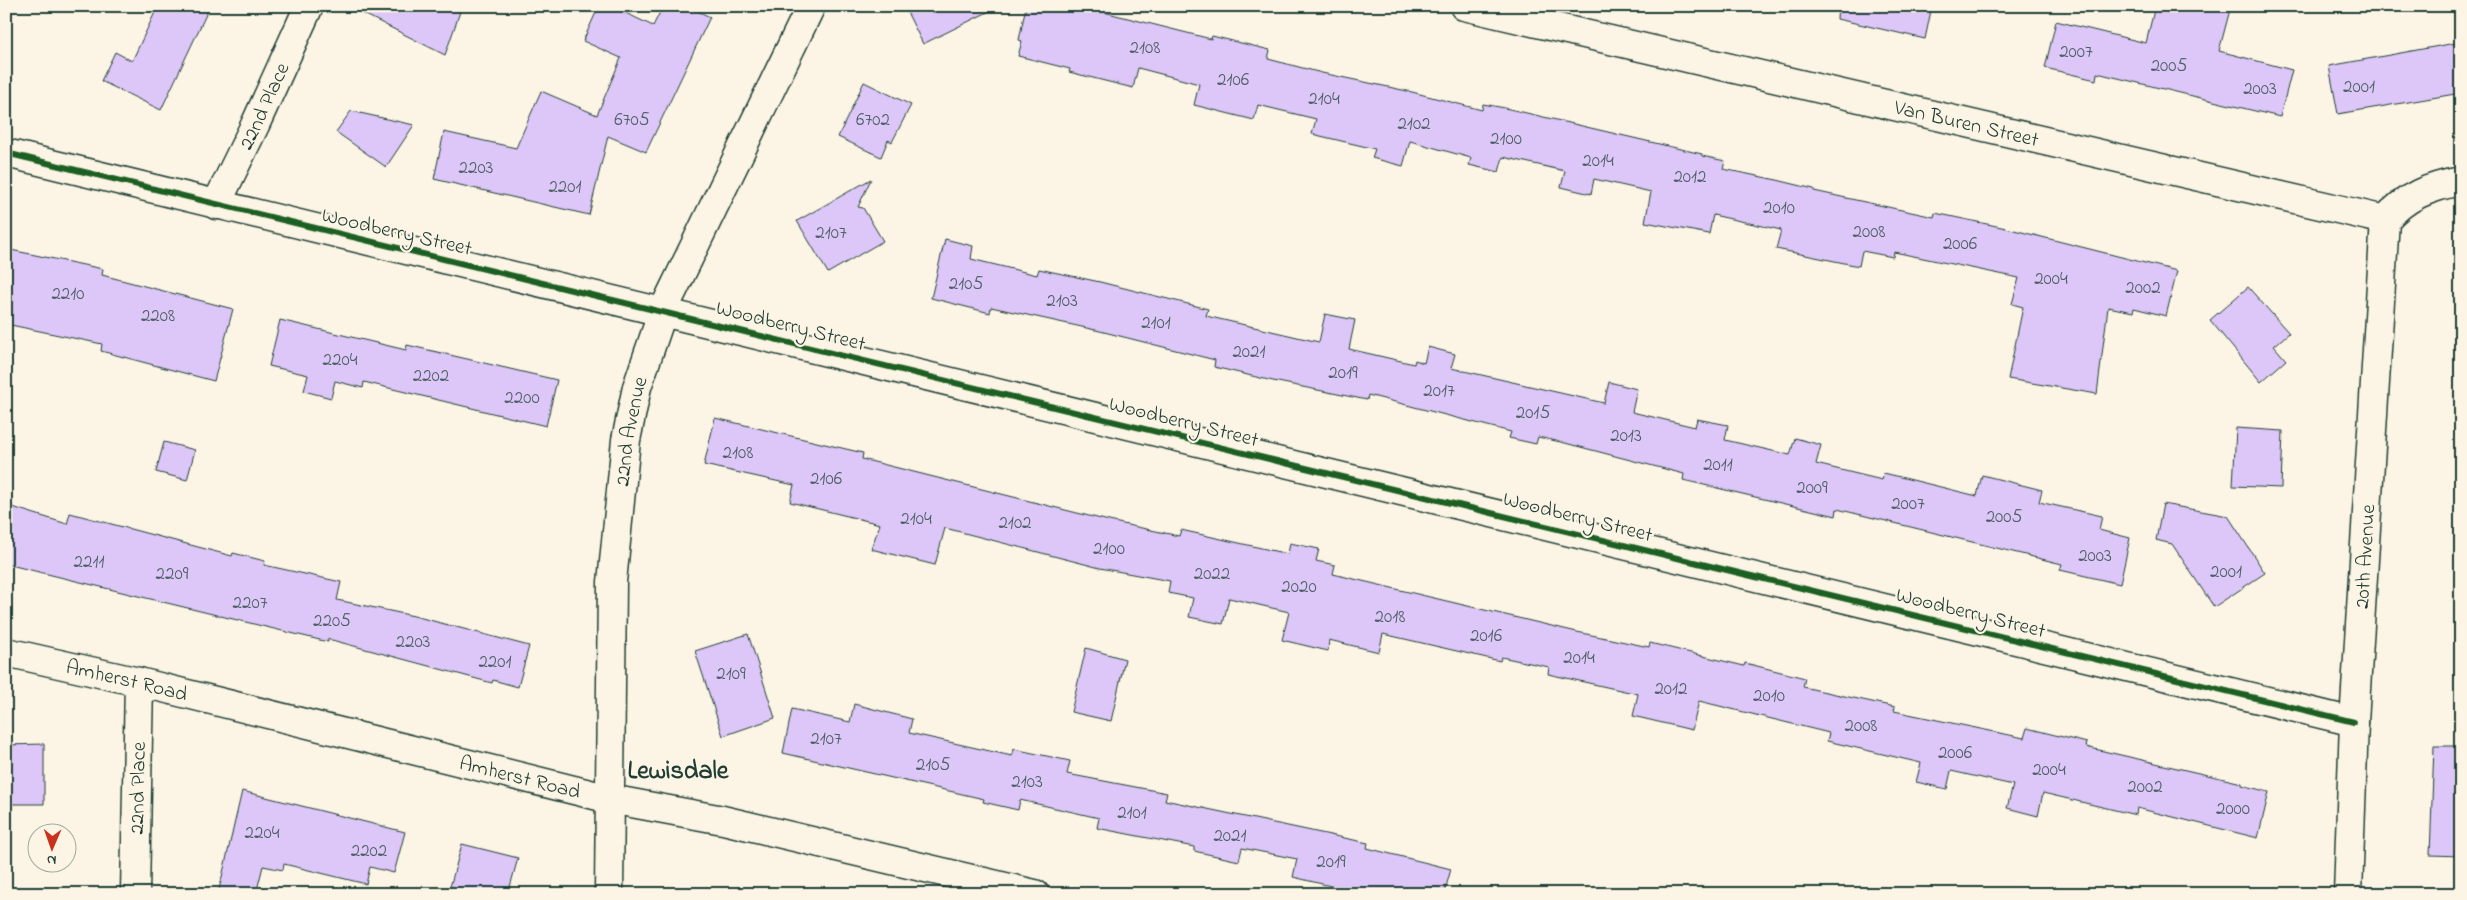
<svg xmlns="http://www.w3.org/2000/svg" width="2467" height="900" font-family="'Indie Flower',sans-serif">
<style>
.building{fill:#dcc7f8;stroke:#1f3d34}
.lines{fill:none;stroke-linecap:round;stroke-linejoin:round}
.street-casing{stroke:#1f3d34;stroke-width:31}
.street{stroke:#fcf5e5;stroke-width:28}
.cycleway-casing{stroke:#fcf5e5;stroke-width:9}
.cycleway{stroke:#1b5e20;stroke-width:6}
.labels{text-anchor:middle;stroke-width:4.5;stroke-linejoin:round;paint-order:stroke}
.number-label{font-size:19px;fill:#4e6065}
.street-label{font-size:21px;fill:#1f3d34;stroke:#fcf5e5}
.district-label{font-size:26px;font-weight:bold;fill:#1f3d34;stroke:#fcf5e5}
</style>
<rect width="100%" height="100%" fill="#fcf5e5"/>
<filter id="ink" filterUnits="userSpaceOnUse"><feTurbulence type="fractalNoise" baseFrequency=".02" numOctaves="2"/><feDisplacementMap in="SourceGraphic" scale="10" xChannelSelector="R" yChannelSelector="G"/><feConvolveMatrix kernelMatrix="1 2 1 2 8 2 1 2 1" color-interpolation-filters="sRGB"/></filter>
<g filter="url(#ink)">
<path class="building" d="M 158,6 L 210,6 L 161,110 L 101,81 L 115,52 L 132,61 Z
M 348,6 L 462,6 L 445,55 Z
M 599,6 L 611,6 L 653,26 L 663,6 L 687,6 L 710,17 L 646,152 L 608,136 L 589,215 L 434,179 L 444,132 L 516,148 L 541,91 L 597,115 L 621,58 L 583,41 Z
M 904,6 L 1000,6 L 923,44 Z
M 1026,6 L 1080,6 L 1211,39 L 1212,36 L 1270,50 L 1268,59 L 1322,73 L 1412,92 L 1482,110 L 1483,104 L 1505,108 L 1702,154 L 1702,156 L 1725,161 L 1723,169 L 1777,180 L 1814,189 L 1814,191 L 1934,217 L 1935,213 L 2006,228 L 2177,271 L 2166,316 L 2134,308 L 2133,312 L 2108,307 L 2097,394 L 2008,379 L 2023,307 L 2012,304 L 2019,278 L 1894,252 L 1893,257 L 1862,251 L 1859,266 L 1776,249 L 1781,230 L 1713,215 L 1709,234 L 1645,222 L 1651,192 L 1594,179 L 1591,194 L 1561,187 L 1565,171 L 1503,157 L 1499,172 L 1469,165 L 1471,158 L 1410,141 L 1403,166 L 1372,158 L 1375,149 L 1312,134 L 1316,119 L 1258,105 L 1254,120 L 1194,105 L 1199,84 L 1138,68 L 1133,88 L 1069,72 L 1070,69 L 1018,56 L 1022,41 L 1019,40 Z
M 1838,6 L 1932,6 L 1925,39 L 1837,19 Z
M 2155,6 L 2231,6 L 2219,51 L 2292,70 L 2280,117 L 2097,73 L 2096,80 L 2045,68 L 2056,21 L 2146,43 Z
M 2461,42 L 2461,93 L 2338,114 L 2329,66 Z
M 864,82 L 911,105 L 892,142 L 888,140 L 881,157 L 838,137 Z
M 351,111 L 414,125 L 386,167 L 336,132 Z
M 871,179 L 858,207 L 863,208 L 883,241 L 828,273 L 797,221 Z
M 945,239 L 973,246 L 971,259 L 1037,275 L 1039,269 L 1100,282 L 1208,309 L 1206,316 L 1319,342 L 1325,314 L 1355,320 L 1349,349 L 1414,364 L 1415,360 L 1424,363 L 1428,347 L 1455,354 L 1451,368 L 1604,403 L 1609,382 L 1637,389 L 1632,412 L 1695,427 L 1697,419 L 1728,425 L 1725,440 L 1790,455 L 1795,438 L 1821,445 L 1816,464 L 1882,480 L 1884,473 L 1977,496 L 1982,475 L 2042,490 L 2039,502 L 2102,516 L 2099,530 L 2130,538 L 2120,584 L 2060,570 L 2062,564 L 1837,509 L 1836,516 L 1683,480 L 1684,474 L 1565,443 L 1538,437 L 1536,444 L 1509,438 L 1511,432 L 1368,395 L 1367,400 L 1273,381 L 1214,367 L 1215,360 L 1100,331 L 991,307 L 990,313 L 931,298 Z
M 6,249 L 103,269 L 102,275 L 233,309 L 214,381 L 101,351 L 102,344 L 6,324 Z
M 2248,287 L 2289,333 L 2274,346 L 2286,360 L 2261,382 L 2210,320 Z
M 280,320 L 406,350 L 407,345 L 557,380 L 546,426 L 364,382 L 363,388 L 335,381 L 331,398 L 304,391 L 308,375 L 269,366 Z
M 715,418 L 863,453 L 862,459 L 1109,521 L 1179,536 L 1181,530 L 1288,554 L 1290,543 L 1319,549 L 1316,561 L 1335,565 L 1333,574 L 1577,632 L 1649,647 L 1650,643 L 1744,666 L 1745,663 L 1805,678 L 1803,687 L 1895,707 L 1894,711 L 2024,738 L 2027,728 L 2087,743 L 2086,747 L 2242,783 L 2242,785 L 2269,792 L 2258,838 L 2137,808 L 2136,815 L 2043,793 L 2038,816 L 2007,808 L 2013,785 L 1951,771 L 1947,789 L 1916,782 L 1921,763 L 1827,741 L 1829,733 L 1699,701 L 1692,730 L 1633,716 L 1638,694 L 1548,674 L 1549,667 L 1501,657 L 1500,661 L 1383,634 L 1379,652 L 1329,640 L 1328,651 L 1282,640 L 1289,612 L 1229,598 L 1223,624 L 1189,617 L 1193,598 L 1168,593 L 1170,581 L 1100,568 L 945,528 L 935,565 L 871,549 L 880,524 L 790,502 L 794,485 L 704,465 Z
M 2236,428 L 2283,431 L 2281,488 L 2233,486 Z
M 164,442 L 195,450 L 187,480 L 156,472 Z
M 2163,504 L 2228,516 L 2265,573 L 2214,607 L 2172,544 L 2156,540 Z
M 6,505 L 67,524 L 70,513 L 232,556 L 233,553 L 265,561 L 264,565 L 341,582 L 337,600 L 414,616 L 529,646 L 518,687 L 493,680 L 492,683 L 328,639 L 328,642 L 6,564 Z
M 748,634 L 775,718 L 723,736 L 695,651 Z
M 1086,648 L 1125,659 L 1111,721 L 1071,712 Z
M 854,704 L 912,719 L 909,733 L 1012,756 L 1014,749 L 1070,761 L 1067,774 L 1167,793 L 1165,800 L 1368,843 L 1367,848 L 1451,869 L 1444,894 L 1364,894 L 1293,877 L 1297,859 L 1242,848 L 1239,861 L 1194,851 L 1194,847 L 1097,828 L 1099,818 L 1020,800 L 1018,810 L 983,802 L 984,799 L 783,753 L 792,709 L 850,722 Z
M 44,744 L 44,804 L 6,804 L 6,745 Z
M 2434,746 L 2461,746 L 2461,856 L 2430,855 Z
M 242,791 L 405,832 L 394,873 L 370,867 L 366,884 L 284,864 L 283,870 L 263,866 L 256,894 L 218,894 Z
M 462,844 L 518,858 L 508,894 L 475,894 L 450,887 Z"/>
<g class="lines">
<g class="street-casing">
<g id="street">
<path id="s1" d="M 1464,6 L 2385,220 C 2406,196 2429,187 2461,181"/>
<path d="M 6,153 L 2354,722"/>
<path id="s2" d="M 216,205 L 255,125 L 309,6"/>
<path id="s3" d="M 6,652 L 139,682 L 610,799 L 723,820 L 1035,894"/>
<path id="s4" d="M 135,894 L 139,682"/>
<path id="s5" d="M 609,894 L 612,582 L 626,440 L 637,387 L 663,311 L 811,6"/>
<path id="s6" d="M 2348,894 L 2354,722 L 2385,220"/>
</g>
</g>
<use href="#street" class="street"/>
<g class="cycleway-casing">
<path id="cycleway" d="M 6,153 L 2354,722"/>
</g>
<use href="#cycleway" class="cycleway"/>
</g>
</g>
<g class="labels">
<g class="number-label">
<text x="1145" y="53">2108</text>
<text x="2076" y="57">2007</text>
<text x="2169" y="71">2005</text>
<text x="1233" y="85">2106</text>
<text x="2359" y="92">2001</text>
<text x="2260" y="94">2003</text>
<text x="1324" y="104">2104</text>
<text x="632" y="125">6705</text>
<text x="873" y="125">6702</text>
<text x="1414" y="129">2102</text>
<text x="1506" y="144">2100</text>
<text x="1598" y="166">2014</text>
<text x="476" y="173">2203</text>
<text x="1690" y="182">2012</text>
<text x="565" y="192">2201</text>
<text x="1779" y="213">2010</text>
<text x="1869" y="237">2008</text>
<text x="831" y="238">2107</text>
<text x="1960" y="249">2006</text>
<text x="2051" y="284">2004</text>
<text x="966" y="289">2105</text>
<text x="2143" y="293">2002</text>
<text x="68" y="299">2210</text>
<text x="1062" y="306">2103</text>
<text x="158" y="321">2208</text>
<text x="1156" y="328">2101</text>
<text x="1249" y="357">2021</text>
<text x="340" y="365">2204</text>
<text x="1343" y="378">2019</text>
<text x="431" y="381">2202</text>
<text x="1439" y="396">2017</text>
<text x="522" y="403">2200</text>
<text x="1533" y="418">2015</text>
<text x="1626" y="441">2013</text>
<text x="738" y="458">2108</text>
<text x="1718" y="470">2011</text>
<text x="826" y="484">2106</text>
<text x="1812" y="493">2009</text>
<text x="1908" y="509">2007</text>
<text x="2004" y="522">2005</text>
<text x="916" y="524">2104</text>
<text x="1015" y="528">2102</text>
<text x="1109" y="554">2100</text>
<text x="2095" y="561">2003</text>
<text x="89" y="567">2211</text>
<text x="2226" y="577">2001</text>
<text x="172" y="579">2209</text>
<text x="1212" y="579">2022</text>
<text x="1299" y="592">2020</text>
<text x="250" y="608">2207</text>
<text x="1390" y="622">2018</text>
<text x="332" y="626">2205</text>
<text x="1486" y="641">2016</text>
<text x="413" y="647">2203</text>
<text x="1579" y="663">2014</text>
<text x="495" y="667">2201</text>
<text x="731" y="679">2109</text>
<text x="1671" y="694">2012</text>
<text x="1769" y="701">2010</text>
<text x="1861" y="731">2008</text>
<text x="826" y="744">2107</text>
<text x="1955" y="758">2006</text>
<text x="933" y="770">2105</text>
<text x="2049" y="775">2004</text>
<text x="1027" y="787">2103</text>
<text x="2145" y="792">2002</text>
<text x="2233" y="814">2000</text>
<text x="1132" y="818">2101</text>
<text x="262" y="838">2204</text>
<text x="1230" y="841">2021</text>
<text x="369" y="856">2202</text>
<text x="1331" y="867">2019</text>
</g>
<g class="street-label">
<text dy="7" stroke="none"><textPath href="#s2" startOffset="110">22nd Place</textPath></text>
<text dy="7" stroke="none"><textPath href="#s1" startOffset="516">Van Buren Street</textPath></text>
<text transform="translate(397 231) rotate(13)" y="7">Woodberry Street</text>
<text transform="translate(791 325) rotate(14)" y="7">Woodberry Street</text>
<text transform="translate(1184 421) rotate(14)" y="7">Woodberry Street</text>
<text dy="7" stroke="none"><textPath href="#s5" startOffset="464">22nd Avenue</textPath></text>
<text transform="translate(1578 516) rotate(14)" y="7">Woodberry Street</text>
<text dy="7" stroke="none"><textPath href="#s6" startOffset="338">20th Avenue</textPath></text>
<text transform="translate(1971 612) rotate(14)" y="7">Woodberry Street</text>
<text dy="7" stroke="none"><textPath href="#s3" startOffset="124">Amherst Road</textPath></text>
<text dy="7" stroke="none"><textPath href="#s3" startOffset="529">Amherst Road</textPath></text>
<text dy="7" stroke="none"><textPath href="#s4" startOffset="106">22nd Place</textPath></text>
</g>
<g class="district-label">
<text x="678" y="778">Lewisdale</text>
</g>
</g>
<rect width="2467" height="900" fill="none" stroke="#fcf5e5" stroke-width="25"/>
<rect x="12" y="12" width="2442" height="875" fill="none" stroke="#1f3d34" stroke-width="2" filter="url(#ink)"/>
<g transform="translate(52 848) rotate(182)"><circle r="24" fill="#fcf5e5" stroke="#a4ab9e"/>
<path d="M0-4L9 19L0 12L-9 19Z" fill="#c8321e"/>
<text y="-8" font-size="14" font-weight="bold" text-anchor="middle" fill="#1f3d34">N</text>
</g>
</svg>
